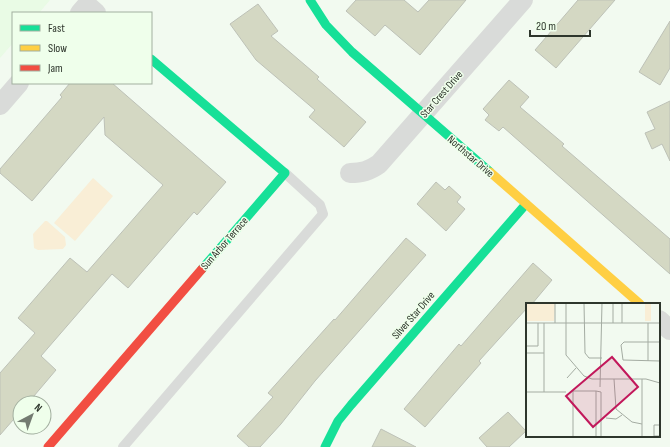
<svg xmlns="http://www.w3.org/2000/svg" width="670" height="447" font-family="'Sofia Sans Condensed',sans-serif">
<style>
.built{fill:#e9fbe5}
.green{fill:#f9eed6}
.building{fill:#d4d8c3;stroke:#bdc1b7}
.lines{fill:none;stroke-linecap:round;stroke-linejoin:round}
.lane{stroke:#d9dbd9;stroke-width:10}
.street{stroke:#d9dbd9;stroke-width:20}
.fast{stroke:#16e098;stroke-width:9}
.slow{stroke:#ffcf43;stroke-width:9}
.jam{stroke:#f24e42;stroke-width:9}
.labels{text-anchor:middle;stroke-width:3;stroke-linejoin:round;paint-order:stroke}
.street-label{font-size:11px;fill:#2e362c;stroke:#efffeb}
.inset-road{fill:none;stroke:#a4aca2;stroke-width:1}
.view{fill:#c2185b;fill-opacity:0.15;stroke:#c2185b;stroke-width:2}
.inset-edge{fill:none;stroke:#2e362c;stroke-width:2}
</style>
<rect width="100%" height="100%" fill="#f2faf0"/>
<path class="built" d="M 0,0 L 50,0 L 39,13 L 13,13 L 13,43 L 0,58 Z"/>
<path class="green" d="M 93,178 L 113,196 L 75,241 L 54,223 Z
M 45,221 L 47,221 L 65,237 L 66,245 L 63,249 L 38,250 L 34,248 L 33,234 Z"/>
<path class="building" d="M 356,0 L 404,0 L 418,12 L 429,0 L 466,0 L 420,55 L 385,25 L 375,36 L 346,11 Z
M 578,0 L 615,0 L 556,68 L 535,50 Z
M 258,4 L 278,31 L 271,36 L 319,77 L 317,79 L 366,122 L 344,147 L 309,117 L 315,110 L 256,60 L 230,24 Z
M 670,21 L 670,68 L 660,85 L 639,72 Z
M 509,80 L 529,97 L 520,107 L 564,144 L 562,146 L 670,239 L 670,274 L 503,127 L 499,131 L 485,120 L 489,115 L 483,109 Z
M 70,83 L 112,83 L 226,182 L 197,215 L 194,212 L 128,288 L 112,274 L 41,356 L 56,370 L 28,403 L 20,403 L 20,412 L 0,435 L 0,373 L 35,333 L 18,318 L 70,258 L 87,272 L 163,185 L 105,135 L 104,117 L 32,201 L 0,173 L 0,169 L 62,97 L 60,95 Z
M 670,101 L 670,161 L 662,144 L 652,149 L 645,133 L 655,129 L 647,112 Z
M 436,182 L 445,190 L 449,186 L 461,197 L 457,202 L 465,209 L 446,231 L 417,204 Z
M 406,238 L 426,255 L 315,381 L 281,424 L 260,447 L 249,447 L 237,436 L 273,397 L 268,393 L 334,319 L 335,320 Z
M 533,263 L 552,280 L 532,304 L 527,304 L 527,308 L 479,361 L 481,363 L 425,427 L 404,409 L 459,344 L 461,346 Z
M 508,412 L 526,431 L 509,447 L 487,447 L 479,438 Z
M 381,429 L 416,447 L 372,447 Z"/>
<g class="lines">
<path class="lane" d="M 123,447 L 323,214 L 320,205 L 285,173"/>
<path class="street" d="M 80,13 L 87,5 L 96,13
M 0,105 L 19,83
M 350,173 C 362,173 369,171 379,164 L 523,0
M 659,320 L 670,330"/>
<path class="fast" d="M 310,0 L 326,25 L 352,52 L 490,172
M 151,59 L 285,173 L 202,269
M 325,447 L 338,421 L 351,405 L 526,204"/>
<path class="slow" d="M 490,172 L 640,304"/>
<path class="jam" d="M 48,447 L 202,269"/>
</g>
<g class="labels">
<g class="street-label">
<text transform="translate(441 94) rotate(-49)" y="4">Star Crest Drive</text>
<text transform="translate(471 156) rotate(41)" y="4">Northstar Drive</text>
<text transform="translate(224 243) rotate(-49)" y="4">Sun Arbor Terrace</text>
<text transform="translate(413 315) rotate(-49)" y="4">Silver Star Drive</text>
</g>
</g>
<g transform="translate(526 303)">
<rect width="134" height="134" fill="#f2faf0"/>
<path d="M 1,0 L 29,0 L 28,18 L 1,18 ZM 119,0 L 125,0 L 125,18 L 119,18 Z" fill="#f9eed6"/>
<path class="inset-road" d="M 29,0 L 29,20M 40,0 L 40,52 L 58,73 L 66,76 L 120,76 L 134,80M 58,0 L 59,50 L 63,55 L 76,55M 96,0 L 96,20M 0,20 L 134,20M 87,20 L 87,0M 134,39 L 98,39 L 95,42 L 97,57 L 134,58M 0,43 L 12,43 L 12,20M 0,50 L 18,50M 122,58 L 122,20M 41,75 L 50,65M 88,76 L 90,106 L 106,119 L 116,121M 74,84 L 76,0M 70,88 L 70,134M 0,89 L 40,89M 18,89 L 18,20M 80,115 L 90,116 L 96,112M 134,122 L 128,122 L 128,133 L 134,133M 47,134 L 47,88 L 70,88 L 75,89 L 75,134M 116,134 L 116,76"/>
<path class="view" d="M 86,54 L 112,84 L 67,124 L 40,93 Z"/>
<rect width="134" height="134" class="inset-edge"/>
</g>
<rect x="12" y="12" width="140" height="72" fill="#efffeb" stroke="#a2af9f"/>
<rect x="20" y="25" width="20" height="6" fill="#16e098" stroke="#a2af9f"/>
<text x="48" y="32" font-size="12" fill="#2e362c">Fast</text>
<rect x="20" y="45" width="20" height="6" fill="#ffcf43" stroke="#a2af9f"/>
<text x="48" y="52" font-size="12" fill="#2e362c">Slow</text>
<rect x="20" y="65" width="20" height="6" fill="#f24e42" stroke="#a2af9f"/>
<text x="48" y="72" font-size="12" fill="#2e362c">Jam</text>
<g transform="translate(32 415) rotate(41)"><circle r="19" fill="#efffeb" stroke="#a2af9f"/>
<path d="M0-3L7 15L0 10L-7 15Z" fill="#737b71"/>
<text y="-6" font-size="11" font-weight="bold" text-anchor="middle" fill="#2e362c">N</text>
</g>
<path d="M530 30v6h60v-6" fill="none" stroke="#2e362c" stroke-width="2"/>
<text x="536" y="30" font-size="12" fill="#2e362c" stroke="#efffeb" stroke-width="3" paint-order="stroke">20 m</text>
</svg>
